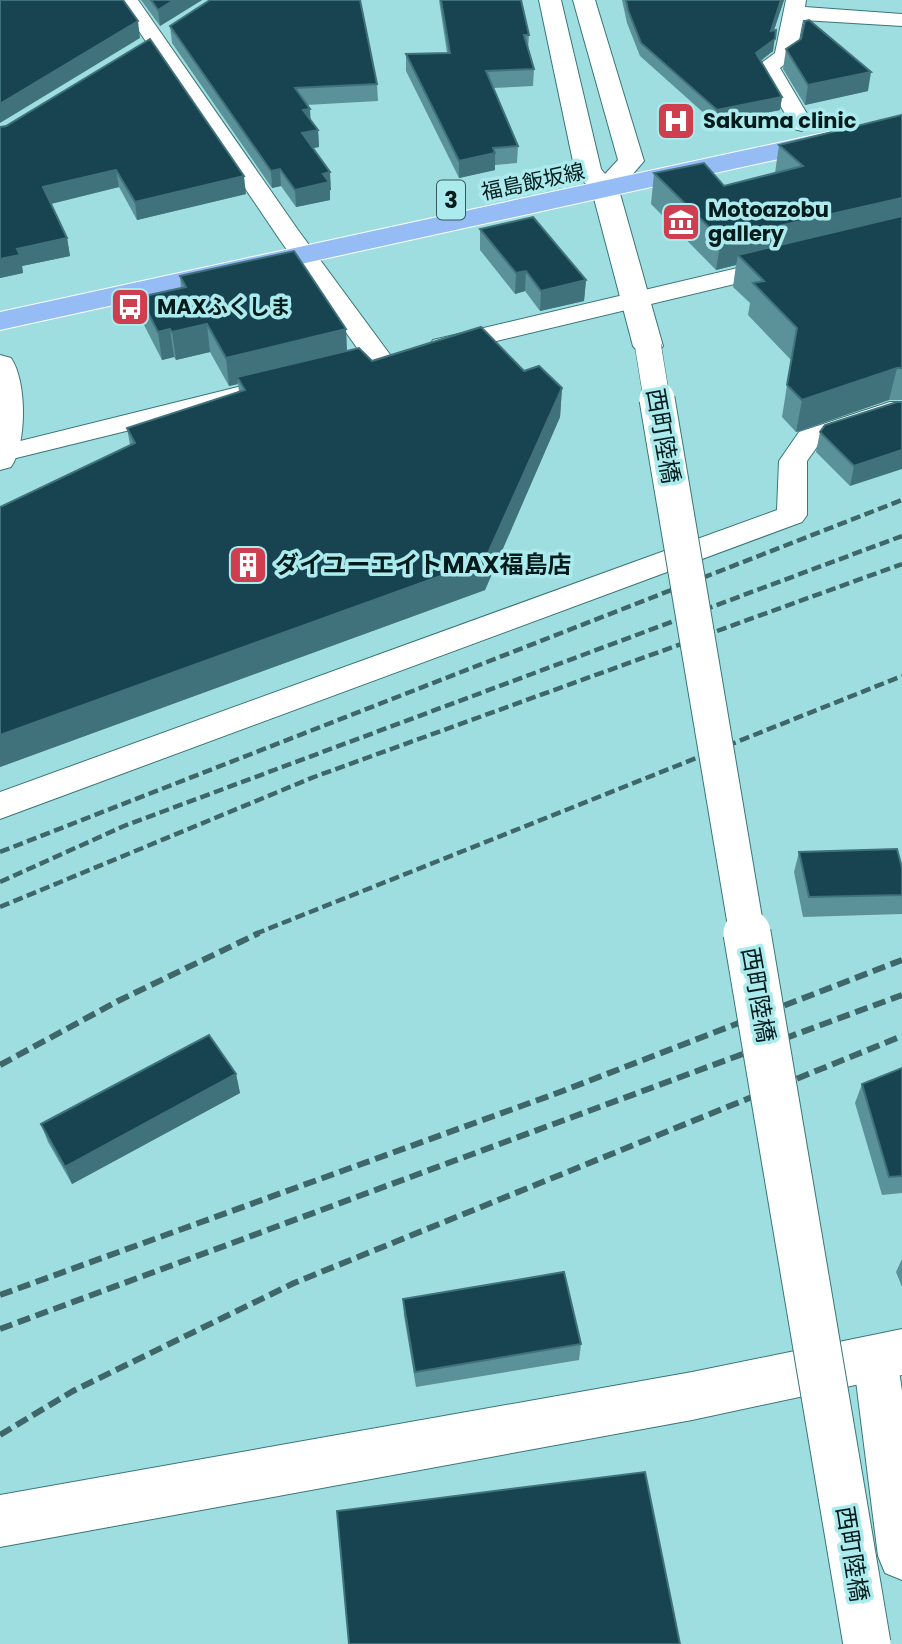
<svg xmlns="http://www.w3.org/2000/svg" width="902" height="1644" font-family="Poppins,'Noto Sans JP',sans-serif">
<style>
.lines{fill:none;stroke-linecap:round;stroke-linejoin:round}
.minor-casing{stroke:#397678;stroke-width:2}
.tertiary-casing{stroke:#397678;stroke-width:2}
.secondary-casing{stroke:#397678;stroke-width:2}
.primary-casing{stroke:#fff;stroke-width:2}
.minor{fill:#fff;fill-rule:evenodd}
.tertiary{fill:#fff;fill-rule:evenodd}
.secondary{fill:#fff;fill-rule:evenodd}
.primary{fill:#96bcf5;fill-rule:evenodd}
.rail-far1{stroke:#3f6668;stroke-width:4.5;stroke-dasharray:10 4.5;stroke-linecap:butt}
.rail{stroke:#3f6668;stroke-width:6;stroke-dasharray:13 6;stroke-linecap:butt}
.secondary-bridge-far2-casing{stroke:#397678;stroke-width:27;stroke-linecap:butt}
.secondary-bridge-far1-casing{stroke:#397678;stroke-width:37;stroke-linecap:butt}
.secondary-bridge-casing{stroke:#397678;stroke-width:49;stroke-linecap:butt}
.secondary-bridge-far2{stroke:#fff;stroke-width:26}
.secondary-bridge-far1{stroke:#fff;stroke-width:35}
.secondary-bridge{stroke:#fff;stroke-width:47}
.wall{fill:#5b9198}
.shaded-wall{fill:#40727b}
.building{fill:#174450;stroke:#40727b;stroke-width:2}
.labels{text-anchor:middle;stroke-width:7;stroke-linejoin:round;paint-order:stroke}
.far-poi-label{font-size:21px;font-weight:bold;fill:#021b1c;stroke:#acebed;text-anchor:start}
.far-street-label{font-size:21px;fill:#021b1c;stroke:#acebed}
.shield{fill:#acebed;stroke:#35595b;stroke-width:2}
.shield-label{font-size:23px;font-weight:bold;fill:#021b1c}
.street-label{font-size:24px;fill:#021b1c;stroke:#acebed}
.poi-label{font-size:24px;font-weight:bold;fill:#021b1c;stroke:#acebed;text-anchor:start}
</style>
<rect width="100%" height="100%" fill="#9fdee0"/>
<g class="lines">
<g class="minor-casing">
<path id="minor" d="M 118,0 L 138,0 L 298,230 L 394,360 L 390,366 L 370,366 L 280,240 Z
M 786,0 L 806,0 L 805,7 L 902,14 L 902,26 L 803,20 L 796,56 L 780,68 L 813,124 L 802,131 L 794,129 L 757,66 L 775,53 Z
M 780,258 L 789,261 L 793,266 L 789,271 L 442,354 L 433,352 L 429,346 L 433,340 Z
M 242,386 L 252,388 L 256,394 L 252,400 L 0,462 L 0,446 Z
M 890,402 L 902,402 L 902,420 L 892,420 L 819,444 L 807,461 L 807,515 L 802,522 L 0,819 L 0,792 L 777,510 L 779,461 L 799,432 Z
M 875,1336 L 891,1342 L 897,1357 L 902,1391 L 902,1580 L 885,1573 L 878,1556 L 853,1357 L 859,1342 Z"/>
</g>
<g class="tertiary-casing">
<path id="tertiary" d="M 0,355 L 11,358 C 27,381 27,444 11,467 L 0,470 Z
M 902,1329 L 902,1375 L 692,1420 L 0,1547 L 0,1495 L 692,1372 Z"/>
</g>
<g class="secondary-casing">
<path id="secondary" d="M 539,0 L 561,0 L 601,169 L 605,174 L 618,160 L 573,0 L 595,0 L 644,161 L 619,190 L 663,346 L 658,352 L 648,355 L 638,352 L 633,346 L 592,191 L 575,171 Z"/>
</g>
<g class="primary-casing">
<path id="primary" d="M 902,116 L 902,132 L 0,330 L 0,312 Z"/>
</g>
<use href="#minor" class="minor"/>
<use href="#tertiary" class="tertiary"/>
<use href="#secondary" class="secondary"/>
<use href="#primary" class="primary"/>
<path class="rail-far1" d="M 0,852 L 902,500
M 0,882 L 124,826 L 902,536
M 0,907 L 314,777 L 902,564
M 255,934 L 902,676"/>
<path class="rail" d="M 0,1065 L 118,1001 L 259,933
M 0,1295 L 560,1092 L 902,960
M 0,1329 L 902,995
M 0,1435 L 73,1391 L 294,1283 L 902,1036"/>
<g class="secondary-bridge-far2-casing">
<path id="secondary-bridge-far2" d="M 648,346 L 657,401"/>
</g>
<g class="secondary-bridge-far1-casing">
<path id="secondary-bridge-far1" d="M 657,399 L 747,934"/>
</g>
<g class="secondary-bridge-casing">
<path id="secondary-bridge" d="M 747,933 L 867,1644"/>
</g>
<use href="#secondary-bridge-far2" class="secondary-bridge-far2"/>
<use href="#secondary-bridge-far1" class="secondary-bridge-far1"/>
<use href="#secondary-bridge" class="secondary-bridge"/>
</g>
<path class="wall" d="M 141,0 L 202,0 L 160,26 Z
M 439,0 L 521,0 L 529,35 L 528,49 L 534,69 L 533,86 L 493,88 L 518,146 L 517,163 L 495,165 L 495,170 L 459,178 L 406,71 L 406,54 L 447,53 Z
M 622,0 L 784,0 L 774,30 L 773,51 L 761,61 L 782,97 L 780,110 L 715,123 L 640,56 L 627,23 Z
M 170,26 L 377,84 L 378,101 L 306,105 L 310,120 L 318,130 L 319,147 L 313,148 L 331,190 L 330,190 L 330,200 L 296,207 L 281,186 L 272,188 L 172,43 Z
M 801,39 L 868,91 L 805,105 L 783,69 L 786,49 Z
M 902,116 L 902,400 L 889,400 L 796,432 L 782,417 L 791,360 L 748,315 L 750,303 L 733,287 L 736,265 L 716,270 L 651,204 L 654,173 L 724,186 L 775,173 L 779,145 Z
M 0,127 L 246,194 L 137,220 L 119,187 L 51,204 L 67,238 L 70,256 L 22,266 L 23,273 L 0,278 Z
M 480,229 L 586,280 L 584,301 L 540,311 L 525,291 L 515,294 L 480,250 Z
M 180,276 L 346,329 L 347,351 L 372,361 L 524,371 L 562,388 L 560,417 L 485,590 L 0,767 L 0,507 L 130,445 L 127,428 L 239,392 L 238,384 L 229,386 L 210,352 L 176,360 L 174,357 L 162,360 L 144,325 L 140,297 L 181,288 Z
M 902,402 L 850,486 L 816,452 L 820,432 Z
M 799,852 L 902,868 L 902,914 L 803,917 L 794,872 Z
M 902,1068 L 902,1193 L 882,1195 L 855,1103 L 862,1084 Z
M 236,1074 L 240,1093 L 72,1184 L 48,1142 L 41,1124 Z
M 902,1259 L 902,1287 L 896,1272 Z
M 403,1299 L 581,1344 L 579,1360 L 416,1387 L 404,1316 Z"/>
<path class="shaded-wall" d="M 174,0 L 202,0 L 160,26 L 158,10 Z
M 781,0 L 784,0 L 770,42 L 776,30 L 773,51 L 754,65 L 756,53 L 771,31 Z
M 138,21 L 140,38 L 0,123 L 0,104 Z
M 871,72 L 868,91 L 805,105 L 808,85 Z
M 782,97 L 780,110 L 715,123 L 717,110 Z
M 310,109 L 311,126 L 303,110 Z
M 318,130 L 319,147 L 303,150 L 302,133 Z
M 495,153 L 495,170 L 459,178 L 459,161 Z
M 280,169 L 281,186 L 272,188 L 271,171 Z
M 116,170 L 119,187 L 46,205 L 43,187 Z
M 330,172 L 331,190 L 330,190 L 330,200 L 296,207 L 295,190 L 323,174 Z
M 244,176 L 246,194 L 137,220 L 135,202 Z
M 902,198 L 902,227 L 738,255 L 736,265 L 716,270 L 721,239 Z
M 67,238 L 70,256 L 22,266 L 23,273 L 0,278 L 0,259 L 17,249 Z
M 526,271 L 525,291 L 515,294 L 516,273 Z
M 586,280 L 584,301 L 540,311 L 541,291 Z
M 207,324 L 210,352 L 176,360 L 172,332 Z
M 170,329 L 174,357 L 162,360 L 158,332 Z
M 346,329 L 347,357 L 237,377 L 238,384 L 229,386 L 226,358 Z
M 897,368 L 889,400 L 796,432 L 802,400 Z
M 562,388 L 560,417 L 485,590 L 0,767 L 0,735 Z
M 902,450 L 902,469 L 850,486 L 854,466 Z
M 236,1074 L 240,1093 L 72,1184 L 65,1167 Z"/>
<path class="building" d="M 0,0 L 123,0 L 138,21 L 0,104 Z
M 151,0 L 174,0 L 158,10 Z
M 210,0 L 360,0 L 377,84 L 295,88 L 310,109 L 303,110 L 318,130 L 302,133 L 330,172 L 323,174 L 329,182 L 295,190 L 280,169 L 271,171 L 170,26 Z
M 441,0 L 521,0 L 529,35 L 524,35 L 534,69 L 486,71 L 518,146 L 493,148 L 495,153 L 459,161 L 406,54 L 450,53 Z
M 626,0 L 781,0 L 771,31 L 776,30 L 775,39 L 756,53 L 782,97 L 717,110 L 641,43 L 628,10 Z
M 809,20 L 871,72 L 808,85 L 786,49 L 801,39 L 805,21 Z
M 150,39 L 244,176 L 135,202 L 116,170 L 43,187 L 67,238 L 17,249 L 20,255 L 0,259 L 0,127 L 6,126 Z
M 901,115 L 902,116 L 902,198 L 721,239 L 654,173 L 704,163 L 724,186 L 803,166 L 779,145 Z
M 902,216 L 902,368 L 897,368 L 802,400 L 787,385 L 797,328 L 753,283 L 764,281 L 738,255 Z
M 533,217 L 586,280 L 541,291 L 526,271 L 516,273 L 480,229 Z
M 294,251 L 346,329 L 226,358 L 207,324 L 172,332 L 170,329 L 158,332 L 140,297 L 186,287 L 180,276 Z
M 481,327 L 524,371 L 539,366 L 562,388 L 485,560 L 0,735 L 0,507 L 135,443 L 127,428 L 245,390 L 237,377 L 359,348 L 372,361 Z
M 897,402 L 902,402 L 902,450 L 854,466 L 820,432 L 825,425 Z
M 897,849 L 902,868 L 902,895 L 809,897 L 799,852 Z
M 209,1035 L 236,1074 L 65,1167 L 41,1124 Z
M 902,1068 L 902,1176 L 889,1177 L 862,1084 Z
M 564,1272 L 581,1344 L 415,1372 L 403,1299 Z
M 645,1472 L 680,1644 L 349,1644 L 337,1511 Z"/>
<defs>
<g id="hospital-square" transform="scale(2.0125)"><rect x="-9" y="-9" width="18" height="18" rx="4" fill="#ce3e4f" stroke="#acebed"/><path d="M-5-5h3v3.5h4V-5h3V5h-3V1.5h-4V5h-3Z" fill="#fff"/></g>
<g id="museum-square" transform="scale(2.0125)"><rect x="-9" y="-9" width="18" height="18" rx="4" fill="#ce3e4f" stroke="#acebed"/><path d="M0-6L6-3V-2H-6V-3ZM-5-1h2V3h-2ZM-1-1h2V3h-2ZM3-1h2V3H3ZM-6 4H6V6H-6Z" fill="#fff"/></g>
<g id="bus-square" transform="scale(2.0125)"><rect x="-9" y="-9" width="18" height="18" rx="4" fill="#ce3e4f" stroke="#acebed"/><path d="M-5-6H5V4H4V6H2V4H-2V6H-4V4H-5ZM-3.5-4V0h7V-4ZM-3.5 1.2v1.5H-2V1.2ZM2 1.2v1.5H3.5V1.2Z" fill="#fff"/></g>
<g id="building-square" transform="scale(2.0125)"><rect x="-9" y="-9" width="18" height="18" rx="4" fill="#ce3e4f" stroke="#acebed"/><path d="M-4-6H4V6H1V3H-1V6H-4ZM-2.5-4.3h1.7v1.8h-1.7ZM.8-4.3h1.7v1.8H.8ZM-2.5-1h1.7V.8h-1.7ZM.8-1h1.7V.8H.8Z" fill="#fff"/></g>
</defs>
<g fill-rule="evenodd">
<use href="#hospital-square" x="676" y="121"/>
<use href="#museum-square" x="681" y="222"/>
<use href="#bus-square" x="130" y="307"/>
<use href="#building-square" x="248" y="565"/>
</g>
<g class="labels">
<g class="far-poi-label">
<text x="703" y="128">Sakuma clinic</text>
<text x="708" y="217">Motoazobu<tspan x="708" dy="24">gallery</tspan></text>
<text x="157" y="314">MAXふくしま</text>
</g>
<g class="far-street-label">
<text transform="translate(533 182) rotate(-12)" y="7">福島飯坂線</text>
</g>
<rect class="shield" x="437" y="180.5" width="28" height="39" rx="5"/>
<g class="shield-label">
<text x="451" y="208">3</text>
</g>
<g class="street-label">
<text transform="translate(663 436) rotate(80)" y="8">西町陸橋</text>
<text transform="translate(758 995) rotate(80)" y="8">西町陸橋</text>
<text transform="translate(852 1554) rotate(81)" y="8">西町陸橋</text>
</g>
<g class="poi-label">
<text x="275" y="573">ダイユーエイトMAX福島店</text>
</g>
</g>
</svg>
